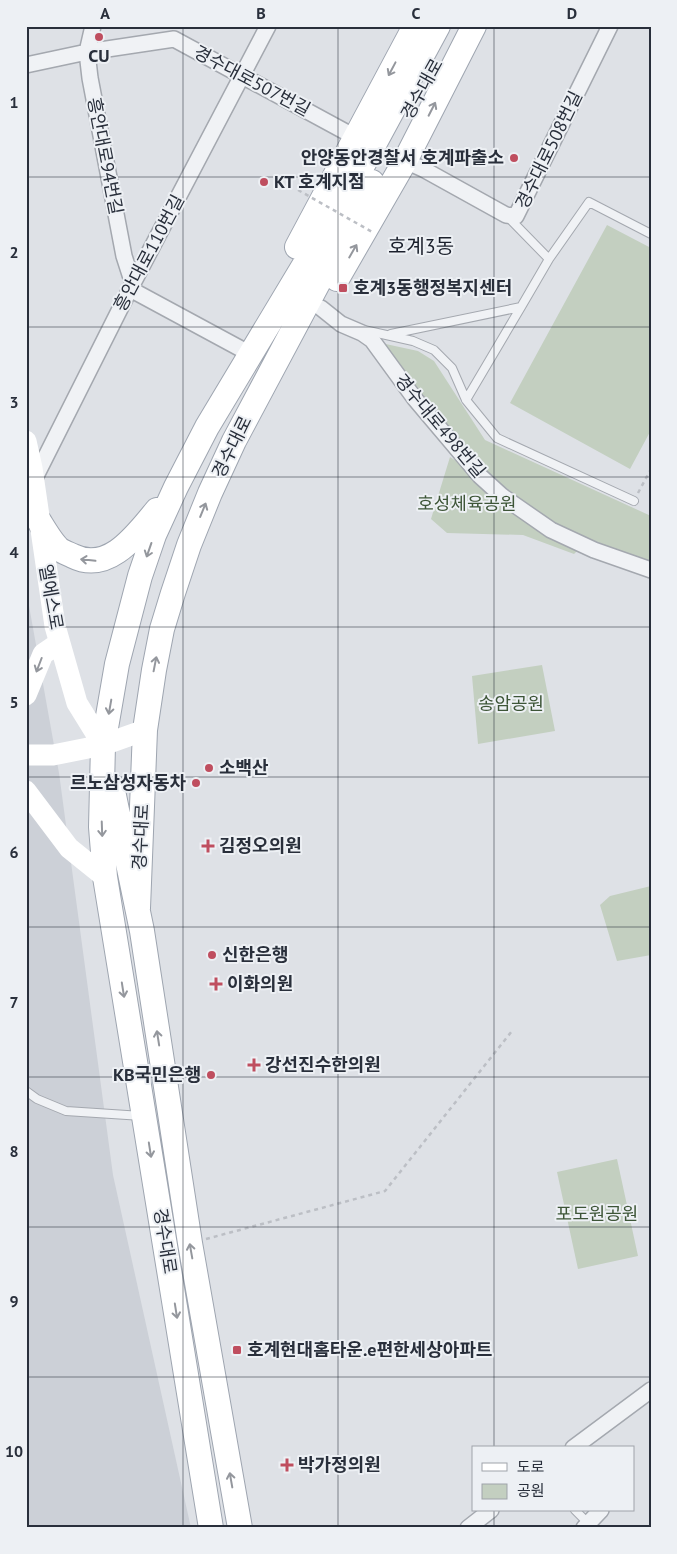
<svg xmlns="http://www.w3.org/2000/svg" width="677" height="1554" font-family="'PT Sans','Noto Sans KR',sans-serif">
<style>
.built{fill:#ccd0d7}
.green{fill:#c3cfc0}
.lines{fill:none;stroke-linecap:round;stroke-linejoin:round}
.lane-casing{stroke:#a4a8af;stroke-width:10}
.street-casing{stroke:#a4a8af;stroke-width:18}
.primary-casing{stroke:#9ea5b0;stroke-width:26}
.path{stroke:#bcbfc5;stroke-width:2.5;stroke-dasharray:4 4;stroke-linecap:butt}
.lane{stroke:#f0f2f5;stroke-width:8}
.street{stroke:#f0f2f5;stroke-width:15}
.secondary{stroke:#fff;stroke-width:21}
.primary{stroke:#fff;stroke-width:24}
.path-bridge{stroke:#bcbfc5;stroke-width:2.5;stroke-dasharray:4 4;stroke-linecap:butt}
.oneway{stroke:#94979d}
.grid{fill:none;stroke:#292f3b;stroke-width:1;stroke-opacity:0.55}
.poi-dot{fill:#bf4e5f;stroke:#edf0f4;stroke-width:2}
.labels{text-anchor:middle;stroke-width:4;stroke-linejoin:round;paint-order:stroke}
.poi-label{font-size:18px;font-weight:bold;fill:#292f3b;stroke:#edf0f4;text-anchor:start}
.street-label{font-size:18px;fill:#292f3b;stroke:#edf0f4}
.park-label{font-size:18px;fill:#3d5537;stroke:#edf0f4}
.quarter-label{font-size:20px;fill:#1b202c;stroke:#edf0f4}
.neatline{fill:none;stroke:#292f3b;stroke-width:2}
.grid-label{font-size:16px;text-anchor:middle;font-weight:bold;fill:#292f3b}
</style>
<rect width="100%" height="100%" fill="#dee1e6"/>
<path class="built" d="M 26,589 L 59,773 L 113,1175 L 191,1528 L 26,1528 Z"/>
<path class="green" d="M 607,225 L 651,248 L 651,430 L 630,469 L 510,403 Z
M 381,343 L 418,351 L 434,361 L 485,440 L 651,516 L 651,565 L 550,522 L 483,470 L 412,387 Z
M 450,457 L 583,545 L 574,554 L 523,535 L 447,533 L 431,519 Z
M 542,665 L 555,731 L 478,744 L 472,676 Z
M 651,886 L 651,955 L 617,961 L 600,905 L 610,896 Z
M 617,1159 L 638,1256 L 578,1269 L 557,1172 Z"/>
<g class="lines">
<g class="lane-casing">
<path id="lane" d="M 507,216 L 549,259
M 364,330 L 413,341 L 434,350 L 452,368 L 466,400 L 497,438 L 634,501
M 391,334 L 521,307 L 549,259 L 589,202 L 651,234
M 466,400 L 521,307
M 26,1091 L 37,1099 L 66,1111 L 142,1116
M 575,1510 L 590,1525"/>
</g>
<g class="street-casing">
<path id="street" d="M 93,26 L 87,52 L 90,78 L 124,256 L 133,284
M 26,65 L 87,52 L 174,39 L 355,137
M 405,161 L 423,169 L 506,215 L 516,216 L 610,26
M 130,289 L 243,350
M 321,308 L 341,324 L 362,333 L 372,340 L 415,399 L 480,476 L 502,496 L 551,530 L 594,550 L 651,570
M 33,482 L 130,289 L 268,26
M 573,1448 L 651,1390
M 468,1528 L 491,1510
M 584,1528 L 601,1510"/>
</g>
<g class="primary-casing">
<path id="primary" d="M 297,247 L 415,26
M 337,279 L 405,161 L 474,26
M 39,521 C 44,529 52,543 59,549 C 63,552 69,554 73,556 C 109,574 137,534 157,510
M 112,786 L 142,931 L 190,1243 L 240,1528
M 138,908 L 145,730 L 154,670 L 162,629 L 173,593 L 189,545 L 210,493 L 234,441 L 372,182
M 211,1528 L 105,877 L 101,827 L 103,745 L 117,664 L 140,576 L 154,535 L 176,487 L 207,427 L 351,187 L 438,26"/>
</g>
<path class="path" d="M 638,493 L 651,469
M 206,1239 L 385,1191 L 512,1031"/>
<use href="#lane" class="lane"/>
<use href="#street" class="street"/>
<path class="secondary" d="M 26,441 L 32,468 L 55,626 L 77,703 L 103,745
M 26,695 L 43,654 L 59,643
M 26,755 L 53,755 L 103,745 L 145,730
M 26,791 L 69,848 L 105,877"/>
<use href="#primary" class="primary"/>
<path class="path-bridge" d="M 298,190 L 374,233"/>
</g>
<defs><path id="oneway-shaft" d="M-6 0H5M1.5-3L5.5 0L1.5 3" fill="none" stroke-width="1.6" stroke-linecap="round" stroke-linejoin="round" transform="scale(1.25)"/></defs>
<g class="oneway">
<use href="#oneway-shaft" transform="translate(392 69) rotate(118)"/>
<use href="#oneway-shaft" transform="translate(432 109) rotate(-63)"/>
<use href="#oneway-shaft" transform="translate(353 251) rotate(-60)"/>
<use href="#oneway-shaft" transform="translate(203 510) rotate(-68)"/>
<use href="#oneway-shaft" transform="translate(149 550) rotate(109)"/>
<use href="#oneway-shaft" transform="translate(88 560) rotate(-174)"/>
<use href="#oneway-shaft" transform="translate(155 664) rotate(-79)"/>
<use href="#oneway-shaft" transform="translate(39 665) rotate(111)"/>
<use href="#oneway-shaft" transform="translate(110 707) rotate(100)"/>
<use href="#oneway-shaft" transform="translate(102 829) rotate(88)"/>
<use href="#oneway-shaft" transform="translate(123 990) rotate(81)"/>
<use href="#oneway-shaft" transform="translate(158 1038) rotate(-99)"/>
<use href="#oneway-shaft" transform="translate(150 1150) rotate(81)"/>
<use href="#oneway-shaft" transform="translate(191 1251) rotate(-100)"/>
<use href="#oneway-shaft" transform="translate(176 1311) rotate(81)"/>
<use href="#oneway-shaft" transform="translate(231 1480) rotate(-100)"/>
</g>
<path class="grid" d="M 183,26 L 183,1528M 338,26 L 338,1528M 494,26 L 494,1448M 26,177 L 651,177M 26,327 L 651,327M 26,477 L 651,477M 26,627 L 651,627M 26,777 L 651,777M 26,927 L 651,927M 26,1077 L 651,1077M 26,1227 L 651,1227M 26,1377 L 651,1377M 494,1510 L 494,1528"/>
<g class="poi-dot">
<circle cx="99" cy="37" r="5"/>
<circle cx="514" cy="158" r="5"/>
<circle cx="264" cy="182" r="5"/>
<rect x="338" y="283" width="10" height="10" rx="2.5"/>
<circle cx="209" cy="768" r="5"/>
<circle cx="196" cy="783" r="5"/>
<path d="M205.5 838.5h5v5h5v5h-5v5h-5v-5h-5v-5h5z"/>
<circle cx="212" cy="955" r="5"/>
<path d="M213.5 976.5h5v5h5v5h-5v5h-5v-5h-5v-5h5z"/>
<path d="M251.5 1057.5h5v5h5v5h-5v5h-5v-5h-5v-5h5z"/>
<circle cx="211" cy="1075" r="5"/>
<rect x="232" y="1345" width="10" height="10" rx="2.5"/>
<path d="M284.5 1457.5h5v5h5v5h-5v5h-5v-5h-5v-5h5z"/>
</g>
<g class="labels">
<g class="poi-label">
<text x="99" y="62" text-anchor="middle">CU</text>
<text x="504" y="164" text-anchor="end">안양동안경찰서 호계파출소</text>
<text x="274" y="188">KT 호계지점</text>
<text x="353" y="294">호계3동행정복지센터</text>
<text x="219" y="774">소백산</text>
<text x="186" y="789" text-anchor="end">르노삼성자동차</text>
<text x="219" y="852">김정오의원</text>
<text x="222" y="961">신한은행</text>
<text x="227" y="990">이화의원</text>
<text x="265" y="1071">강선진수한의원</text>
<text x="201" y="1081" text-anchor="end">KB국민은행</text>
<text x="247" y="1356">호계현대홈타운.e편한세상아파트</text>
<text x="298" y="1471">박가정의원</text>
</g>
<g class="street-label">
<text transform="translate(252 81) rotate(28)" y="6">경수대로507번길</text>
<text transform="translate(422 89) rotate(-61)" y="6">경수대로</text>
<text transform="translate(549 150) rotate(-64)" y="6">경수대로508번길</text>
<text transform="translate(105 156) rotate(79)" y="6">흥안대로94번길</text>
<text transform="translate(149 253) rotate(-62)" y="6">흥안대로110번길</text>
<text transform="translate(440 426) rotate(50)" y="6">경수대로498번길</text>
<text transform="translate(232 447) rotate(-64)" y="6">경수대로</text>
<text transform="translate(51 597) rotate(80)" y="6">엘에스로</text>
<text transform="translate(141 837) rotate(-87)" y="6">경수대로</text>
<text transform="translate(165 1241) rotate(81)" y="6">경수대로</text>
</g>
<g class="park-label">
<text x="467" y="510">호성체육공원</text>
<text x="511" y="710">송암공원</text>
<text x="597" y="1220">포도원공원</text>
</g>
<g class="quarter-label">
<text x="421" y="253">호계3동</text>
</g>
</g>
<rect width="677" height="1554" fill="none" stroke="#edf0f4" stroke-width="55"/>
<rect x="472" y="1446" width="162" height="65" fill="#edf0f4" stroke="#9fa3aa"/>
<rect x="482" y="1463" width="25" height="8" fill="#ffffff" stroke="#9fa3aa"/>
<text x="517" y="1472" font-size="15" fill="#292f3b">도로</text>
<rect x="482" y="1484" width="25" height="15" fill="#c3cfc0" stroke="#9fa3aa"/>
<text x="517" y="1496" font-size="15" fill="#292f3b">공원</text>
<rect x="28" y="28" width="622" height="1498" class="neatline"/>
<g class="grid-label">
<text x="105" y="19">A</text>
<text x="261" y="19">B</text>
<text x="416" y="19">C</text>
<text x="572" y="19">D</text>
<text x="14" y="108">1</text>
<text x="14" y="258">2</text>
<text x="14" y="408">3</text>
<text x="14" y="558">4</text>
<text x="14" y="708">5</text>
<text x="14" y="858">6</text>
<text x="14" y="1008">7</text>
<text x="14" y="1157">8</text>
<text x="14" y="1307">9</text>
<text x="14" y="1457">10</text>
</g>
</svg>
